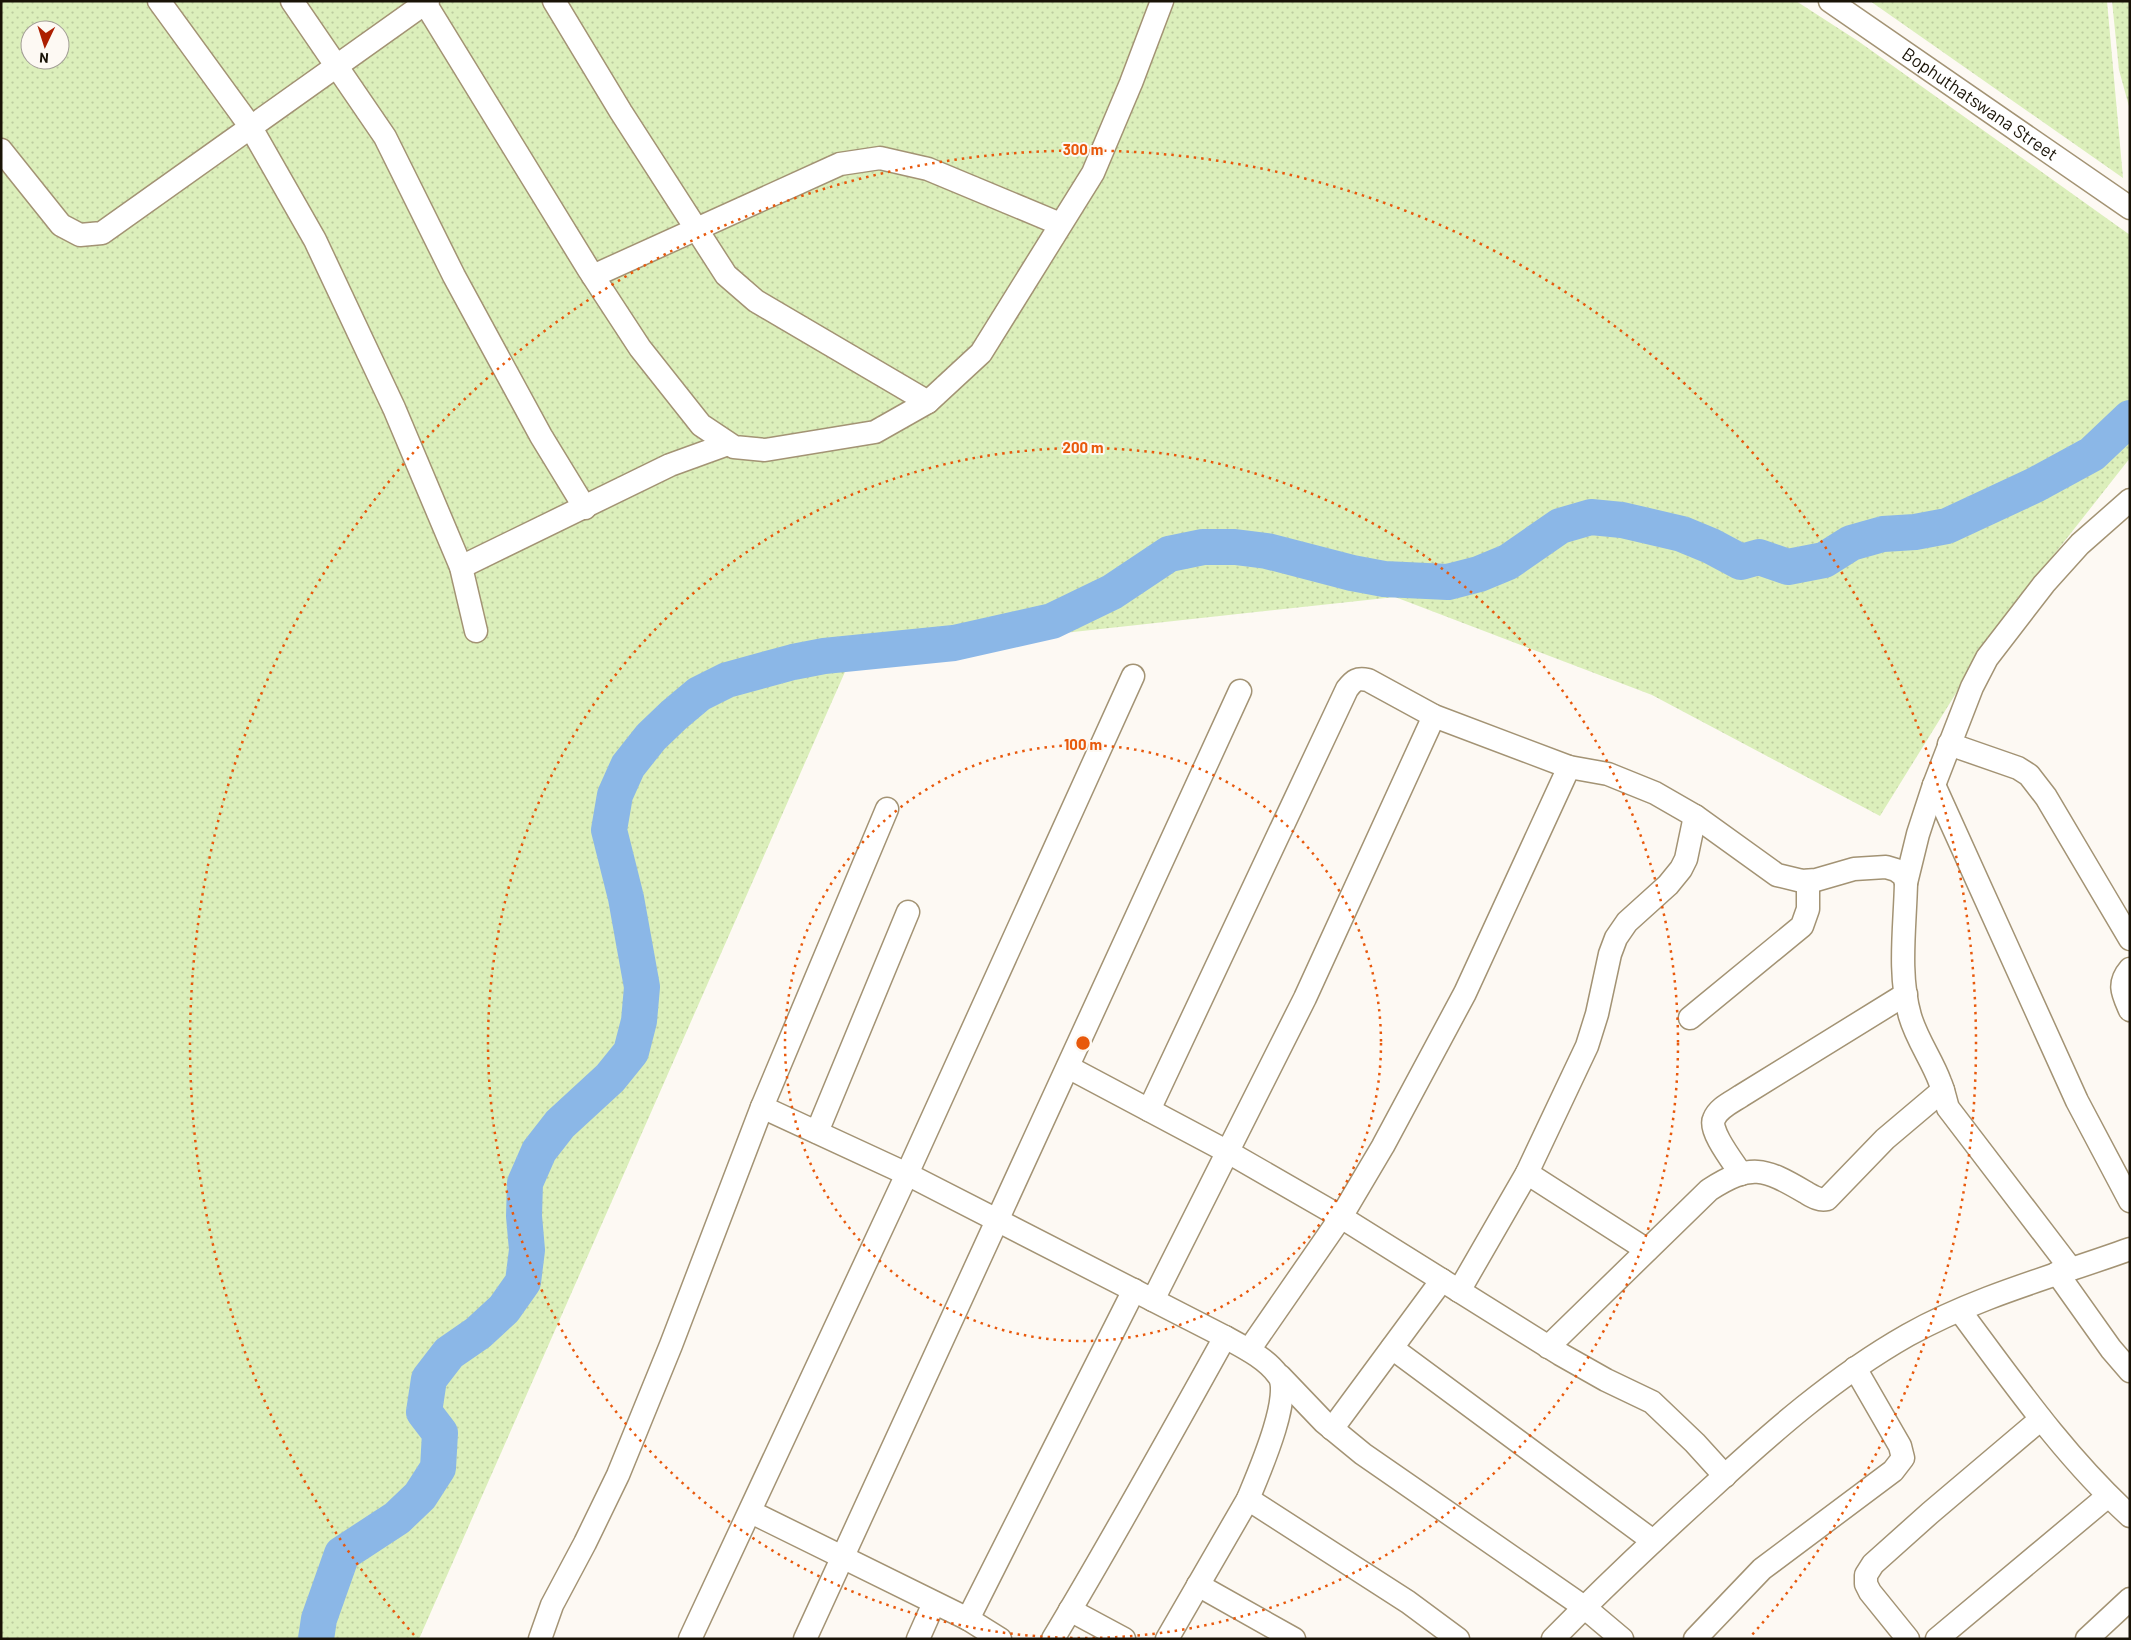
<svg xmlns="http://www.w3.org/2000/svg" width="2131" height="1640" font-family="Barlow,sans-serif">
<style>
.green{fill:url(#green-dots);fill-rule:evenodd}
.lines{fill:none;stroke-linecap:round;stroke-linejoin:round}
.river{stroke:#8bb7e7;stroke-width:36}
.minor-casing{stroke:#a39374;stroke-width:25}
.minor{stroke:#fff;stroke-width:22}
.ring{fill:none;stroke:#e8590c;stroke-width:2.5;stroke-dasharray:2.5 5}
.labels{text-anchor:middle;stroke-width:4;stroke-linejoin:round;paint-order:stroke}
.street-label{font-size:18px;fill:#191307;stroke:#fdf9f3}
.centre{fill:#e8590c;stroke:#fdf9f3;stroke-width:2.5}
.ring-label{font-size:15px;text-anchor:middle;font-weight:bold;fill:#e8590c;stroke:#fdf9f3;stroke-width:4;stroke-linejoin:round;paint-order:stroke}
</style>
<defs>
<pattern id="green-dots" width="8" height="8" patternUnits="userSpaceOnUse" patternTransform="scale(1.25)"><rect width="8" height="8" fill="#dcefbb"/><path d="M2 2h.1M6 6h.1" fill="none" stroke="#bccc9f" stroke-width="1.8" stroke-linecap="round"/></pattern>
</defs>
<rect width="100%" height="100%" fill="#fdf9f3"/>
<path class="green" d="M 1,1 L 1796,1 L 1858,41 L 2130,235 L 2130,458 L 1997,627 L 1880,816 L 1652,695 L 1395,597 L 852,656 L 419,1639 L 1,1639 ZM 30,30 L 60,30 L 60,60 L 30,60 Z
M 1870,1 L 2107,1 L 2123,178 Z
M 2112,1 L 2130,1 L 2130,110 L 2119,70 Z"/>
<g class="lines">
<path class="river" d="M 316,1639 L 319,1619 L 342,1554 L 397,1518 L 420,1496 L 438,1468 L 440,1433 L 424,1412 L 429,1379 L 449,1353 L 478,1333 L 504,1309 L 523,1282 L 527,1250 L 524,1216 L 525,1183 L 539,1151 L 560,1124 L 610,1078 L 631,1052 L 639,1021 L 642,987 L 626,898 L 609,830 L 615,795 L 628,766 L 651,737 L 674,715 L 699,694 L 727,680 L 793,662 L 824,656 L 954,643 L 1052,621 L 1112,592 L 1169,554 L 1203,547 L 1235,547 L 1267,551 L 1352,573 L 1384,579 L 1448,582 L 1479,574 L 1508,562 L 1560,526 L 1591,517 L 1622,520 L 1682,534 L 1711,546 L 1741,562 L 1759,557 L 1788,567 L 1824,560 L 1851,543 L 1883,534 L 1915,532 L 1947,526 L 2035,485 L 2092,454 L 2130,418"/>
<g class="minor-casing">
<g id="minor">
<path d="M 159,1 L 250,126 L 315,240 L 394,408 L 461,567 L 476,631"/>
<path d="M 292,1 L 385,137 L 454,276 L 541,436 L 585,508"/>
<path d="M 554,1 L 621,112 L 726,275 L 756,301 L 928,402"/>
<path id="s1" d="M 1830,1 L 2130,208"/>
<path d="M 425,3 L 589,270 L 640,348 L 701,425 L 734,447 L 765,450 L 875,432 L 928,402 L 981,353 L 1093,173 L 1131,83 L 1162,1"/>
<path d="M 1,150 L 61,225 L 80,235 L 102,233 L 428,1"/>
<path d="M 593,276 L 840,164 L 880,158 L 928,169 L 1060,224"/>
<path d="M 461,567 L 670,465 L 728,444"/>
<path d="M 1949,744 L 2018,768 L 2029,775 L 2046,797 L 2130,939"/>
<path d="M 1934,785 L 2077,1101 L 2130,1201"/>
<path d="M 1906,883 L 1918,834 L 1934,785 L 1972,687 L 1987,658 L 2044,584 L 2080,544 L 2130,500"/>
<path d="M 2130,969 C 2117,984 2123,994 2130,1010"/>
<path d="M 1690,1018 L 1802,926 L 1808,909 L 1808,881"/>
<path d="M 1068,1067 L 1228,1152 L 1341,1217 L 1560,1354 L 1606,1380 L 1652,1402 L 1695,1443 L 1725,1476"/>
<path d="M 762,1107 L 907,1174 L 1225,1337 C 1243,1347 1266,1358 1278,1375 C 1294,1394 1257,1477 1248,1499 L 1167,1639"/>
<path d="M 1149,1110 L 1347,689 C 1354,680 1357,678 1368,680 L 1434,716 L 1569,767 L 1608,774 L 1655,793 L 1695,816 L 1777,875 L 1802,881 L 1816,880 L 1854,869 L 1886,867 L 1896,870 L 1904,876 L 1906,883 C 1905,927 1898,974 1910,1016 C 1917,1040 1932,1060 1940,1082 C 1944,1091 1945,1099 1948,1108 L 2071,1269"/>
<path d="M 817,1132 L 908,912"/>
<path d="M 1527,1173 L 1647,1250"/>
<path d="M 1741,1174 C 1734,1163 1708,1130 1714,1119 C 1718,1108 1732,1102 1741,1096 L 1906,994"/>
<path d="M 2057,1273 L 2111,1349 L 2130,1371"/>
<path d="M 1459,1291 L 1527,1173 L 1587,1046 L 1597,1014 L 1610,954 L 1616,938 L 1627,922 L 1668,885 L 1681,869 L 1686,859 L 1695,816"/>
<path d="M 1153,1300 L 1305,998 L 1434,716"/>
<path d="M 1960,1311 C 2013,1382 2064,1456 2130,1516"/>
<path d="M 1548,1347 L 1709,1190 C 1751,1163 1764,1168 1805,1192 C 1812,1196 1819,1201 1827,1199 L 1885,1139 L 1943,1090"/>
<path d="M 1392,1348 L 1653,1541"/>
<path d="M 1249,1350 L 1341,1217 L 1383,1146 L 1465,993 L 1569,767"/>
<path d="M 1280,1376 L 1324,1422 L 1363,1454 L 1584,1607 L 1622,1639"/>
<path d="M 1332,1429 L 1442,1280"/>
<path d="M 1248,1499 L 1408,1602 L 1458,1639"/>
<path d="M 751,1512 L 968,1619 L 1000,1639"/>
<path d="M 1198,1585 L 1294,1639"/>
<path d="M 1070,1610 L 1124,1639"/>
<path d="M 968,1619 L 1134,1290"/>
<path d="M 540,1639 L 552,1605 L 585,1543 L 618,1475 L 671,1345 L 762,1107 L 887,809"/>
<path d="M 690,1639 L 907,1174 L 1133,676"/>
<path d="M 805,1639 L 1240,691"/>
<path d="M 918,1639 L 934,1603"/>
<path d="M 1053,1639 C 1113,1539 1169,1438 1225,1337"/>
<path d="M 1553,1639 C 1604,1587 1656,1538 1709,1490 C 1771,1433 1834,1377 1908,1335 C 1978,1296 2055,1276 2130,1249"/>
<path d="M 1695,1639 L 1762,1569 L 1893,1471 L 1903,1458 L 1900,1446 L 1855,1368"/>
<path d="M 1908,1639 L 1870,1592 L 1866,1584 L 1866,1575 L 1873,1564 L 1930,1513 L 2041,1419"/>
<path d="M 1937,1639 L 2108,1496"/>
<path d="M 2087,1639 L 2130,1599"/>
</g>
</g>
<use href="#minor" class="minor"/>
</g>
<g class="ring">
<circle cx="1083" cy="1043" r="298"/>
<circle cx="1083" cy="1043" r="595"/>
<path d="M414 1635A893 893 0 1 1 1752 1635"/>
</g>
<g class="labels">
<g class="street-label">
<text dy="6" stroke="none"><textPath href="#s1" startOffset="182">Bophuthatswana Street</textPath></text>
</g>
</g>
<circle cx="1083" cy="1043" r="8" class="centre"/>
<g class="ring-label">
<text x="1083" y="155">300 m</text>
<text x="1083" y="453">200 m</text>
<text x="1083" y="750">100 m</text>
</g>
<rect width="2131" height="1640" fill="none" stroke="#191307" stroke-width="5"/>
<g transform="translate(45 45) rotate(184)"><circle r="24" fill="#fdf9f3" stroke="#a29d95"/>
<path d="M0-4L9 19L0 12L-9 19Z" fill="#ad1f00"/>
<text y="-8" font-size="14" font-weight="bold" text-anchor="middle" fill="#191307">N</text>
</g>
</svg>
